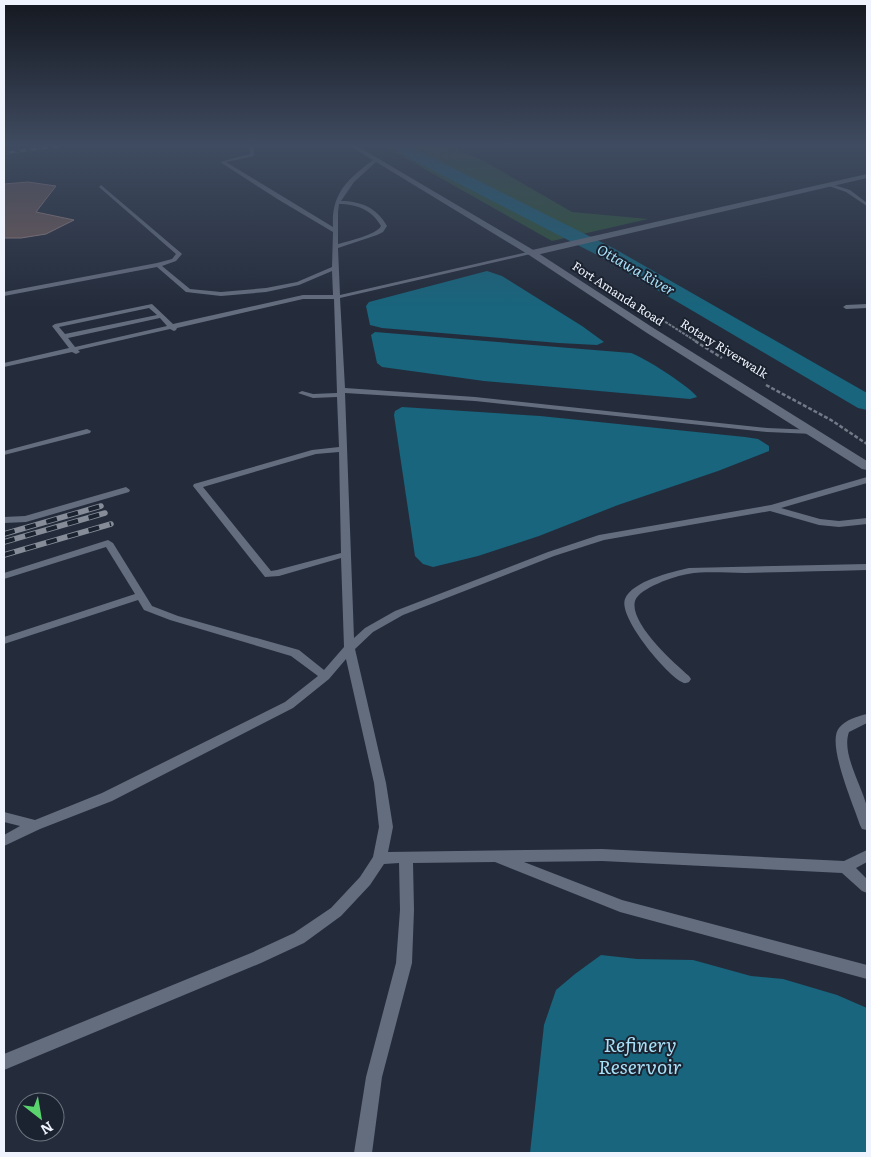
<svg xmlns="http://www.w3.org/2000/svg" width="871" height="1157" font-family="Literata,serif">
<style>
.green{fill:#2d5539}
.water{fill:#18657d}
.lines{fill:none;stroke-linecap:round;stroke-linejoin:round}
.river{fill:#18657d;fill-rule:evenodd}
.building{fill:#705a58;stroke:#9d8583}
.path-far1{stroke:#737a87;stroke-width:2;stroke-dasharray:3 1;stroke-linecap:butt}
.path{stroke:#737a87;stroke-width:2.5;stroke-dasharray:4 2;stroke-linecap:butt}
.lane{fill:#646d7e;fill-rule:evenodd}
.street{fill:#646d7e;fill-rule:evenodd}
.secondary{fill:#646d7e;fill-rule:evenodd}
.rail-far1-casing{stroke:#868d99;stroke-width:2.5}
.rail-casing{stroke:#868d99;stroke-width:5.5}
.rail-far1{stroke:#1b2230;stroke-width:2;stroke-dasharray:5.5;stroke-linecap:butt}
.rail{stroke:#1b2230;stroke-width:4;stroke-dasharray:11;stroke-linecap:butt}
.labels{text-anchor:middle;stroke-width:4;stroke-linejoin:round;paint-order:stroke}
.far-street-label{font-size:12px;fill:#eef3fd;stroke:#1b2230}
.far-water-label{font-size:14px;font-style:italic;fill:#a8e1f8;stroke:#1b2230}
.near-water-label{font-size:19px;font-style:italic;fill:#a8e1f8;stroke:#1b2230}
</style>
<rect width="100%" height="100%" fill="#242c3b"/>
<path class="green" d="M 387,146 L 448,146 L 484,161 L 572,212 L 648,219 L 552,241 L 405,158 Z"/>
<path class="water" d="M 487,271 L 502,276 L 582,326 L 604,342 L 597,345 L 559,343 L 382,328 L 370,325 L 366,306 L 369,302 Z
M 375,332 L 631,353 C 642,356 692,388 697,397 L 690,399 L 484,381 L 382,367 L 377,363 L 371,335 Z
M 402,407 L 540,416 L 745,437 L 758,439 L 769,446 L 769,451 L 718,471 L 618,505 L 539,536 L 478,556 L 433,567 L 423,564 L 415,556 L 394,415 L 395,411 Z
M 601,955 L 637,959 L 693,960 L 751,976 L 783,979 L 837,995 L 867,1008 L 867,1153 L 530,1153 L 544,1025 L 556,990 L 575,974 Z"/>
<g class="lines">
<path class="river" d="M 393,146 L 409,146 L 615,249 L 867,393 L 867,410 L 858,408 L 601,257 L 405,156 Z"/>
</g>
<path class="building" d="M 28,182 L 56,186 L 36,212 L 74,220 L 46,234 L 21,238 L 4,238 L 4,184 Z"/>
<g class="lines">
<path class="path-far1" d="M 645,309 L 697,342"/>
<path class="path" d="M 695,341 L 722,358
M 766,385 L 831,420 L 867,444"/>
<path class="lane" d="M 245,146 L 254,147 L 254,156 L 226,162 L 333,227 C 331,193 348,179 373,160 L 377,161 L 354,182 L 341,201 C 361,201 377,208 387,226 L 383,232 L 377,235 L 338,248 L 340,295 L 532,251 L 535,253 L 340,298 L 345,388 L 475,397 L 767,428 L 814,430 L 818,432 L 814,434 L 767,432 L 475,401 L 345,393 L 354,638 L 365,628 L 395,611 L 548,552 L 599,535 L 771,505 L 867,477 L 867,483 L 781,508 L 820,519 L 839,521 L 867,518 L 867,524 L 839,527 L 819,525 L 770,511 L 604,540 L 554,556 L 403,615 L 373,632 L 355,649 L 386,783 L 393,827 L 388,852 L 602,849 L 844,861 L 867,850 L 867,862 L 856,868 L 867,879 L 867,893 L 862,891 L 842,873 L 602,861 L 524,862 L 622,900 L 867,965 L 867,979 L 620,912 L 495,862 L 413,863 L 414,910 L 412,963 L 382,1077 L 372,1153 L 354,1153 L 366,1077 L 396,963 L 400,910 L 399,863 L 384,864 L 370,885 L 341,916 L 304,943 L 261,963 L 4,1070 L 4,1054 L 251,953 L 294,933 L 331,908 L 360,877 L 373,857 L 379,827 L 374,783 L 346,659 L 329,679 L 293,708 L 112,801 L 40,829 L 4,846 L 4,835 L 20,826 L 4,822 L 4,812 L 35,820 L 102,793 L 285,702 L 318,676 L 291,656 L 170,620 L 144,610 L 138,600 L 4,644 L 4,637 L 135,594 L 106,547 L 4,579 L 4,573 L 108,540 L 113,543 L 152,606 L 178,616 L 299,650 L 324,670 L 344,647 L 341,558 L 279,576 L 265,577 L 193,486 L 194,484 L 312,450 L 339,447 L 337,397 L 313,398 L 298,393 L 302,391 L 313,394 L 337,393 L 334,299 L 303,299 L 177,328 L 176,330 L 174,331 L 170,329 L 78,350 L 80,352 L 76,354 L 72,352 L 4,367 L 4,363 L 69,348 L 52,326 L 55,324 L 152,304 L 173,324 L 303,295 L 333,295 L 332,271 L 299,285 L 266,292 L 221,296 L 186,292 L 157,267 L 4,296 L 4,292 L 157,263 L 172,259 L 176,254 L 99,187 L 101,185 L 181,253 L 182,254 L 176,261 L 162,266 L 190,289 L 221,292 L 266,288 L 297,282 L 332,267 L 333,232 L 279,200 L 220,162 L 250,154 L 250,149 ZM 339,204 C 357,204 372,210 381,226 C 376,235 349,241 338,244 L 338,212 ZM 149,308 L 157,315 L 65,334 L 59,327 ZM 160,318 L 167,326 L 75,347 L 68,338 ZM 339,452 L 341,553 L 277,570 L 271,571 L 203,487 L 316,454 Z
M 831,184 L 850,190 L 867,203 L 867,206 L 846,192 L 829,186 Z
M 867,304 L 867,308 L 846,309 L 843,307 L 846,305 Z
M 87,429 L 91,431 L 90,433 L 4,455 L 4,451 Z
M 126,487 L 130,490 L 129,492 L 26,522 L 4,523 L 4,517 L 25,516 Z
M 867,564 L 867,570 C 826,571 786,572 745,573 C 726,573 706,571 688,574 C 675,576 639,588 635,601 C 629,623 674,663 689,676 L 691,679 L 689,682 C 686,683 685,684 682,682 C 666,674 618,617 625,599 C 632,581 672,572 689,568 Z
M 867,714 L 867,723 L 849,732 C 841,753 862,786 867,807 C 869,814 867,823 867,830 L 862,829 L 860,825 C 854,806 826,743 839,728 C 845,720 858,716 867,714 Z"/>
<path class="street" d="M 867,174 L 867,178 L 532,256 L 528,253 L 532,250 Z"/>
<path class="secondary" d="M 350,146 L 357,146 L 535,251 L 655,329 L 867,461 L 867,470 L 862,469 L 647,333 L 529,255 Z"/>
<g class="rail-far1-casing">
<path id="rail-far1" d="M 4,153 L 59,146"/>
</g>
<g class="rail-casing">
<path id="rail" d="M 4,534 L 101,506
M 4,542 L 105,513
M 4,555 L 111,524"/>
</g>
<use href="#rail-far1" class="rail-far1"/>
<use href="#rail" class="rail"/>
</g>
<linearGradient id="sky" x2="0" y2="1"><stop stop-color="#141820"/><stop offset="0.47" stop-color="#3f4b60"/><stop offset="1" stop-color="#3f4b60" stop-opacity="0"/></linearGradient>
<rect width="871" height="308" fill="url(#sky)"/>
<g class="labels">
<g class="far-street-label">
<text transform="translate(618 294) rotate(33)" y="4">Fort Amanda Road</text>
<text transform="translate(724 349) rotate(32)" y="4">Rotary Riverwalk</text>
</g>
<g class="far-water-label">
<text transform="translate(636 270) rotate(30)" y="5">Ottawa River</text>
</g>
<g class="near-water-label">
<text x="640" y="1052">Refinery<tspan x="640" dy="22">Reservoir</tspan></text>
</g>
</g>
<rect width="871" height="1157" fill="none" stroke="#eef3fd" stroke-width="10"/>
<g transform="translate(40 1117) rotate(149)"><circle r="24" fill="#1b2230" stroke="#6f7682"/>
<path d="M0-4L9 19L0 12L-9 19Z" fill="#5ad56e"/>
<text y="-8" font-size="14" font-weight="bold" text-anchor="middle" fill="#eef3fd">N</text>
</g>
</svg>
